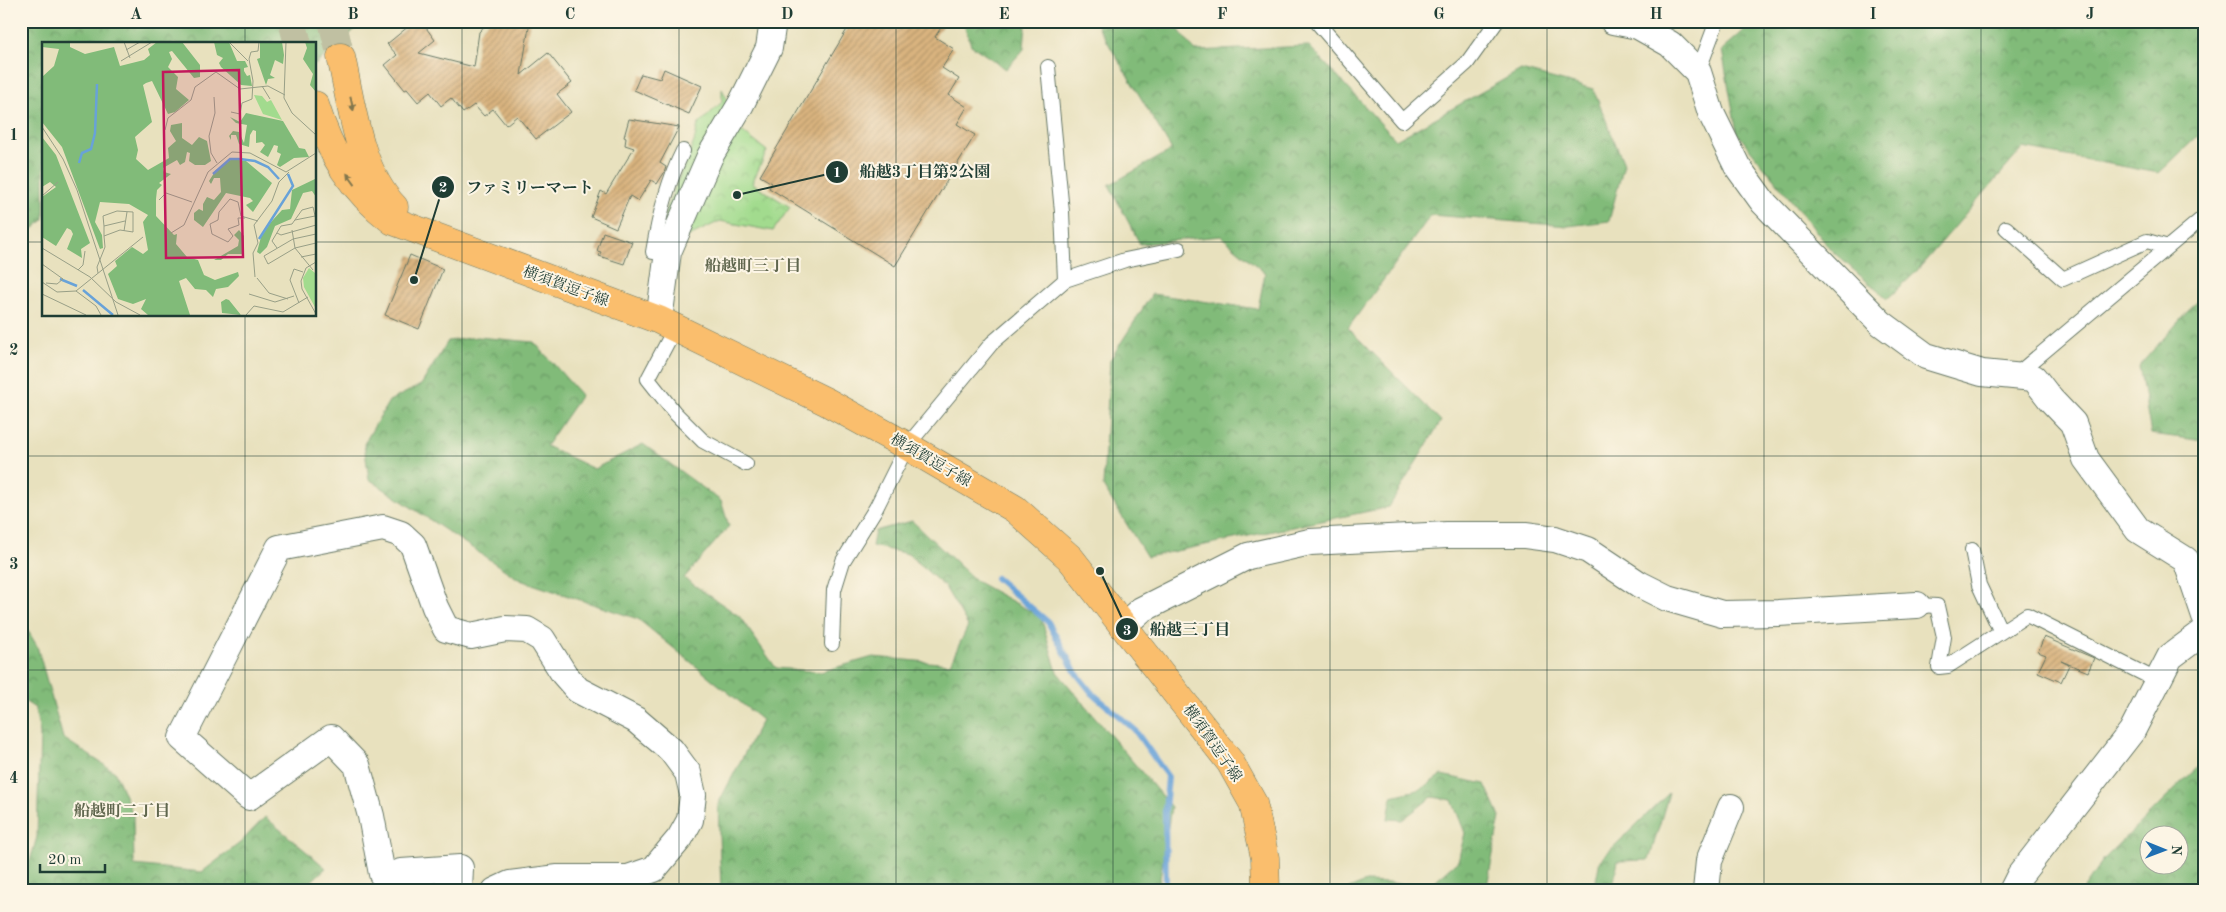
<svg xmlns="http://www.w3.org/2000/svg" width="2226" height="912" font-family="'Old Standard TT','Noto Serif JP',serif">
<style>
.green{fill:#a2db8e;stroke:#608c61}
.forest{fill:url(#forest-crowns);stroke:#507c56;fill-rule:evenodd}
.park{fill:url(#park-crowns);stroke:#608c61}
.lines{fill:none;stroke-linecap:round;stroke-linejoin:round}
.stream{stroke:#68a2d8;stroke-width:6}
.building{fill:url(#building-hatch)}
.primary-tunnel{stroke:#c0c0a2;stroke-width:28;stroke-dasharray:28 14;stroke-linecap:butt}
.lane-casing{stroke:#657664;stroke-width:16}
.street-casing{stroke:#657664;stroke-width:28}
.primary-casing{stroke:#657664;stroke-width:29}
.lane{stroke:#fff;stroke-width:14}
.street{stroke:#fff;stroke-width:26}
.primary{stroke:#fabe6d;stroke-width:28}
.oneway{fill:#82774e}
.grid{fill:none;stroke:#1f3d34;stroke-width:1;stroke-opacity:0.55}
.labels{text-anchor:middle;stroke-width:4;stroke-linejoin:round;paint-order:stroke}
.street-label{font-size:15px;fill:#1f3d34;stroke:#fcf5e5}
.neighbourhood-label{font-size:16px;font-weight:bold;fill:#60674e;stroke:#fcf5e5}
.inset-river{fill:none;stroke:#68a2d8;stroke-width:2.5}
.inset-road{fill:none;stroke:#989f87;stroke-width:1}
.view{fill:#c2185b;fill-opacity:0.15;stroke:#c2185b;stroke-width:2.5}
.inset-edge{fill:none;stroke:#1f3d34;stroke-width:2.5}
.leader{fill:none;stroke:#1f3d34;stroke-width:2}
.callout-dot{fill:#1f3d34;stroke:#fcf5e5;stroke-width:2}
.mark-label{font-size:15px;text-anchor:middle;font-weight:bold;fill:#fff}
.callout-label{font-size:16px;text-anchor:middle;font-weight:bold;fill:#1f3d34;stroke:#fcf5e5;stroke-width:4;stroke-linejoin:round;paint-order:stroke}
.neatline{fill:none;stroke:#1f3d34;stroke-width:2}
.grid-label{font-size:16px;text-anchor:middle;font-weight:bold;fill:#1f3d34}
</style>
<defs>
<pattern id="forest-crowns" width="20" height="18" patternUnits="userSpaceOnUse" patternTransform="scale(1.25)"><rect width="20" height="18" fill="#81bb79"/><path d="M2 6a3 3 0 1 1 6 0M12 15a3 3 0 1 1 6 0" fill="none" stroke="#699964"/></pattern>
<pattern id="park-crowns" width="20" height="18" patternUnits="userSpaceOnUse" patternTransform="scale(1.25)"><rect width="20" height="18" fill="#a2db8e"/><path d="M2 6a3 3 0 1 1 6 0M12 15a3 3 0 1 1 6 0" fill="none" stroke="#8bbd7b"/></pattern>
<pattern id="building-hatch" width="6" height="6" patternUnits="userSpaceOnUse" patternTransform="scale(1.25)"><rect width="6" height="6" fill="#dab47f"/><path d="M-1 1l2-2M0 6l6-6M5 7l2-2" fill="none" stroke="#b09469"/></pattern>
</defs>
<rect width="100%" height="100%" fill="#fcf5e5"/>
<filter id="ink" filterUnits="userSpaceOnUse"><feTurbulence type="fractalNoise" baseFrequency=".02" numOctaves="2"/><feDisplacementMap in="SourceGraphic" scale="10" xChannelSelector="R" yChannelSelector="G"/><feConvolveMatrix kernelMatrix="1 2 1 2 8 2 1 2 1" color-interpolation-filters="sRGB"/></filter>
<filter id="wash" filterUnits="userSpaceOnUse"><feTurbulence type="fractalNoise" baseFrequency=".0096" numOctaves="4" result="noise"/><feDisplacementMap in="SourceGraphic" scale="20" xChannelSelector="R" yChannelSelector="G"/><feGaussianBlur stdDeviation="1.12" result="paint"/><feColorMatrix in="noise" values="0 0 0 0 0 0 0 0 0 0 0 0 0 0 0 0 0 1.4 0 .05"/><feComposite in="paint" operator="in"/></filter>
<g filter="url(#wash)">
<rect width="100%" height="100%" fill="#e8e1be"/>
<path class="green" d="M 722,89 L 730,105 L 661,234 L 668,204 L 694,142 L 698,125 L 722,102 Z"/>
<path class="forest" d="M 21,21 L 364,21 L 315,65 L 315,44 L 44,44 L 44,219 L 21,240 Z
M 963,21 L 1026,21 L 1024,49 L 1006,69 L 971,45 Z
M 1095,21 L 1172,21 L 1195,51 L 1309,46 L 1396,140 L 1521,70 L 1593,89 L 1624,164 L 1609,221 L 1568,226 L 1431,215 L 1348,328 L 1441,421 L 1389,507 L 1147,557 L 1103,486 L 1110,360 L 1152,294 L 1258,309 L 1265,273 L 1221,236 L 1140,244 L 1109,185 L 1172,150 Z
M 1755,21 L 2205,21 L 2205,129 L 2159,173 L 2023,148 L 1914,274 L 1887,299 L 1832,251 L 1737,133 L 1722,50 Z
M 2205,292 L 2205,441 L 2151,434 L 2139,366 Z
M 477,337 L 534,342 L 581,395 L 546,446 L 594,469 L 643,444 L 721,501 L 729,526 L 684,578 L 739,616 L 776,668 L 821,672 L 873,657 L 950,664 L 968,626 L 945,587 L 908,554 L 872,546 L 875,531 L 912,521 L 977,582 L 1041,617 L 1057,672 L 1171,807 L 1158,891 L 721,891 L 718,804 L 762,720 L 638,619 L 520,580 L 369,479 L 364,444 L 389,401 L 421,385 L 448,341 Z
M 21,619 L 37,646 L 63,738 L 115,772 L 133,815 L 134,865 L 202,872 L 240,843 L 265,817 L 326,868 L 300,891 L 21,891 L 37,837 L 40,734 L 35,708 L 21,699 Z
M 2205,760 L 2205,891 L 2082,891 L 2103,860 ZM 2178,834 L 2178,864 L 2148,864 L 2148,834 Z
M 1441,775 L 1485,784 L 1500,817 L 1486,891 L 1344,891 L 1366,882 L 1430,885 L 1458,861 L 1465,833 L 1452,800 L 1432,797 L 1402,820 L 1388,819 L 1392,796 L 1421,789 Z
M 1669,793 L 1649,860 L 1618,861 L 1612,891 L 1594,891 L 1600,860 Z"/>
<path class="park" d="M 739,129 L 767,151 L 752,183 L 790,207 L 773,231 L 720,221 L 685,238 L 719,155 Z"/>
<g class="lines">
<path class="stream" d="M 996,578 L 1048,622 L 1076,673 L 1092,693 L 1134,729 L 1168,777 L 1165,810 L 1166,891"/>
</g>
<g id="blocks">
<path class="building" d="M 415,21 L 421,21 L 435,40 L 419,53 L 474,67 L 479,32 L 489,21 L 530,21 L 521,75 L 548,53 L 572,83 L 557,94 L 571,112 L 536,139 L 517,116 L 506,125 L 493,109 L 484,116 L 474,105 L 463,113 L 451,98 L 441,106 L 430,92 L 418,102 L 407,89 L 405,90 L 385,65 L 397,55 L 387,44 Z
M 852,21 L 945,21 L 935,37 L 954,49 L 942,68 L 959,79 L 949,95 L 967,107 L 957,124 L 975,135 L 895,266 L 769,188 L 772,183 L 760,176 Z
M 664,69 L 702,86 L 689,114 L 634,90 L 641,74 L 660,79 Z
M 629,119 L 679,127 L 660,163 L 666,167 L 664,173 L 657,184 L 651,180 L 638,201 L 630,196 L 616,228 L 591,217 L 601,191 L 606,194 L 634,148 L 625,145 L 626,138 L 624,137 Z
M 603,232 L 632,242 L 624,264 L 599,256 L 601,252 L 597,251 Z
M 410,255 L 443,269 L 419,329 L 385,315 Z
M 2044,637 L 2094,658 L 2088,672 L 2061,661 L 2069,665 L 2061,682 L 2038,672 L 2046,655 L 2038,652 Z"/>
</g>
</g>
<g filter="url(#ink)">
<use href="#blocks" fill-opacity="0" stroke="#657664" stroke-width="1"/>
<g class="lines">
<path class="primary-tunnel" d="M 292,21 L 298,44
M 332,21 L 341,57"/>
<g class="lane-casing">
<path id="lane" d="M 1316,21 L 1402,121 L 1467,63 L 1497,21
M 1048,67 L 1062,212 L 1065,280
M 1698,72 L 1717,21
M 2006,228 L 2063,279 L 2147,241 L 2168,247
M 668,252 L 653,252 C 659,216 667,183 683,151
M 675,328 L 648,379 L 675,413 L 703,441 L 746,464
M 2016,375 L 2205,216
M 1972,550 L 1979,585 L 2001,632
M 1917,605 L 1937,606 L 1944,637 L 1939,667 L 1948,666 L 2027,615 L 2158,681
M 832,644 L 834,590 L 843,561 L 876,508 L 907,446 L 992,343 L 1065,280 L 1125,260 L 1179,249"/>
</g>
<g class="street-casing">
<path id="street" d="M 1613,21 L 1638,26 L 1670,44 L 1698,72 L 1711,113 L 1737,166 L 1763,202 L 1881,323 L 1926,356 L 1982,373 L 2034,378 L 2051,400 L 2073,423 L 2086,459 L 2138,530 L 2186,560 L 2205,616
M 659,320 L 668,252 L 710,156 L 741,104 L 769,48 L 773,21
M 1124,625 L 1141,610 L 1248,556 L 1310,542 L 1447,535 L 1525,535 L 1555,539 L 1588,550 L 1639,584 L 1667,598 L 1722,614 L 1778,613 L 1917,605
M 459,891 L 460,868 L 401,872 L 391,878 L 382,874 L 371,816 L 357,765 L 331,738 L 249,797 L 182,738 L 279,548 L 383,528 L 401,534 L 413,545 L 435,607 L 446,629 L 471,636 L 505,629 L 527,630 L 542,639 L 564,674 L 578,690 L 636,720 L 671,750 L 688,773 L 693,795 L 690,820 L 680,838 L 654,869 L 628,878 L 558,878 L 510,884 L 495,891
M 1706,891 L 1709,861 L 1731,807
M 2012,891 L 2020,875 L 2132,731 L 2170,657 L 2205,631"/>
</g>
<g class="primary-casing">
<path id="primary" d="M 341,57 C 352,106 358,169 394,207
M 315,105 C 330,154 352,190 393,221 L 659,320 L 827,402 L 907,446 L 1015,509 L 1070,558 L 1230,762 L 1253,803 L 1265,858 L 1266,891"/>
</g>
<use href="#lane" class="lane"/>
<use href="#street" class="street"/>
<use href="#primary" class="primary"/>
</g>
<defs><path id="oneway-solid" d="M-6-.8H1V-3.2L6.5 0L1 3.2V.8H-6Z" transform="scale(1.25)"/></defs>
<g class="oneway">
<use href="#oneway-solid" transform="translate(352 104) rotate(77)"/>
<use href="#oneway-solid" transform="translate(351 179) rotate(-126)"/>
</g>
</g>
<path class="grid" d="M 245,21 L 245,44M 462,21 L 462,891M 679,21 L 679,891M 896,21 L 896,891M 1113,21 L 1113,891M 1330,21 L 1330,891M 1547,21 L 1547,891M 1764,21 L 1764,891M 1981,21 L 1981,891M 21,242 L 44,242M 315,242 L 2205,242M 245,315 L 245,891M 21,456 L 2205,456M 21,670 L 2205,670"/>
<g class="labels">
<g class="street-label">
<text transform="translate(566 286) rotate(20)" y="5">横須賀逗子線</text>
<text transform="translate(931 460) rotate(30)" y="5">横須賀逗子線</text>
<text transform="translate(1213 743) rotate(55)" y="5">横須賀逗子線</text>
</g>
<g class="neighbourhood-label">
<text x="753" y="271">船越町三丁目</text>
<text x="122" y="816">船越町二丁目</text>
</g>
</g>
<g transform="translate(42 42)">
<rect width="274" height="274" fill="#e8e1be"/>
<path d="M 0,0 L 28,0 L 28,5 L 43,12 L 72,5 L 78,24 L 102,18 L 108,13 L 106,7 L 115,0 L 140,0 L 158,23 L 158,35 L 152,36 L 130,9 L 127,10 L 130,17 L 126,25 L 136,35 L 134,47 L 147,58 L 133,70 L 126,72 L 110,39 L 104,41 L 101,43 L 110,80 L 93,95 L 96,108 L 94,117 L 106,128 L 127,116 L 126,106 L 134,99 L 128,89 L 129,83 L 140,81 L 140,96 L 150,103 L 157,95 L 165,99 L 169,119 L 163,123 L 153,123 L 147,119 L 148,111 L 145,110 L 143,120 L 138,123 L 135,118 L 121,126 L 122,130 L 129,132 L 117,141 L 120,143 L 115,148 L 114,157 L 114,174 L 132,193 L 135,192 L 134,202 L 145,215 L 156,218 L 162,233 L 173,238 L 196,230 L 197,234 L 186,245 L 174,247 L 171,255 L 164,248 L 153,247 L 144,236 L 137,239 L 148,273 L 106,273 L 99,267 L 104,257 L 91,262 L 76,257 L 66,232 L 75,224 L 73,219 L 90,205 L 101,212 L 106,208 L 101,180 L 106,173 L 87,162 L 58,160 L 53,180 L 60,193 L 61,206 L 58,207 L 20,105 L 0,80 L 0,35 L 12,24 L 17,7 L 0,5 ZM 172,0 L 187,0 L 195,19 L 203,19 L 206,25 L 202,26 L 202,29 L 205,34 L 208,33 L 210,44 L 199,43 L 179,25 L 177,21 L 181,16 L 175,13 ZM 225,0 L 240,0 L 242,13 L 241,22 L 233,18 L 228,33 L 233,36 L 226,37 L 224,43 L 215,17 L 218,16 L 218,1 ZM 263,0 L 274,0 L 274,50 L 268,43 L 271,32 L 261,17 L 265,6 ZM 204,71 L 241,79 L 257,106 L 263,107 L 267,115 L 252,116 L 238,125 L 235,123 L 239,112 L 235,110 L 236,104 L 232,103 L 226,115 L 218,110 L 223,103 L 220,100 L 214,101 L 214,89 L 211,88 L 208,93 L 207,105 L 197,102 L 194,93 L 189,93 L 189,98 L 187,94 L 191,89 L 197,90 L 202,101 L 205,83 L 194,81 L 188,75 L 198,80 ZM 0,95 L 14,113 L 48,201 L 39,207 L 40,216 L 25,207 L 31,192 L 29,188 L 25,186 L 14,204 L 0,195 L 0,155 L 14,145 L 8,140 L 0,145 ZM 190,117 L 204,119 L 230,141 L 211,170 L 204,163 L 211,159 L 208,156 L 184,151 L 161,185 L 152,178 L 152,171 L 157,167 L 161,169 L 161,162 L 165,155 L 172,158 L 179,150 L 178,136 L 172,136 L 169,142 L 167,139 L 174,128 ZM 273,137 L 274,155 L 270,149 L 261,151 L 249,177 L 233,184 L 225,205 L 218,212 L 215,210 L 219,195 L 229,180 L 240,168 L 248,167 L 250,148 ZM 197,188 L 202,194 L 202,212 L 186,212 L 179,218 L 172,218 L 196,204 L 197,198 L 192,193 ZM 184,257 L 187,258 L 199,273 L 180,271 L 179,260 Z" fill="#81bb79"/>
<path d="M 212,53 L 220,54 L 225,60 L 229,58 L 240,78 L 221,72 ZM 267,226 L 273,231 L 274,267 L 262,245 L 261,236 Z" fill="#a2db8e"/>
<path class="inset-river" d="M 37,121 L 40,111 L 49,107 L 53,91 L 55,42M 171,132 L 188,117 L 198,117 L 213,119 L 226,125 L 237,137M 217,197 L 251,144 L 246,132M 18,237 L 35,244M 41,248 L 71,273"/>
<path class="inset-road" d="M 32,0 L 70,0M 82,0 L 88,16M 244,0 L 242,56 L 250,71 L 274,93M 188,1 L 206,19M 84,8 L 98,0M 79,19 L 110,0M 220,44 L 228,57M 172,55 L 173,71 L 167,94 L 169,111 L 175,121M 189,70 L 198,72 L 200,61 L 210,57 L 211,39 L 207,17 L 209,10 L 216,9 L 217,0M 0,85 L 21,117 L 35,148 L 76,273M 123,88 L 126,76 L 149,58 L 153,45 L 174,30 L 198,47 L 226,44 L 243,53M 0,154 L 16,140M 117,158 L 124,151 L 150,160M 203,176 L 196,176 L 197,183 L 186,187 L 191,194 L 186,200 L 170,192 L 168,182 L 176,178 L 177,170 L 188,157 L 196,160 L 199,174 L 216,179M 253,178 L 273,174M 62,184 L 83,179M 250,188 L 253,206 L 271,228M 82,189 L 85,170M 129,191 L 142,183 L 166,130 L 190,110 L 208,111 L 244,130 L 274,111M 235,191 L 239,193 L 274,183M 274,192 L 251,197 L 222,214 L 226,222 L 253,206 L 274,201M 0,206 L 48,235 L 74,260 L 98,273M 235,206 L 230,199 L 239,184 L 250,182 L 260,168 L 271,165 L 274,178M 259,215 L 274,212M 274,220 L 264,226 L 259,239 L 260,247 L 274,272M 0,222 L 21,237 L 15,242 L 4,241M 36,228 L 41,223 L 43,209M 56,231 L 55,225 L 63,205 L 62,194 L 62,184 L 61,174 L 75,169 L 91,170 L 91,190 L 78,188 L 62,194M 213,235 L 211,211 L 216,201 L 212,183 L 230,159 L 237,140 L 247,130M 215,236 L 227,251 L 246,257M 0,240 L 15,250 L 34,249 L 101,195M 34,249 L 54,264 L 59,273M 0,252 L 44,273M 207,252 L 233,260 L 252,254M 257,261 L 248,238 L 252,227 L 261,230M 204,273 L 212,264 L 241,270 L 266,255"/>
<path class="view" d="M 197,28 L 201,215 L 124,216 L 121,30 Z"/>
<rect width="274" height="274" class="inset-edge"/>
</g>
<path class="leader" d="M737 195L837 172M414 280L443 187M1100 571L1127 629"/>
<g class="callout-dot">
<circle cx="737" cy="195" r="5"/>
<circle cx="414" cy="280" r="5"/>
<circle cx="1100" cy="571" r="5"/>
<circle cx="837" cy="172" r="12"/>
<circle cx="443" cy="187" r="12"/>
<circle cx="1127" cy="629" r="12"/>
</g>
<g class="mark-label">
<text x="837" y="177">1</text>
<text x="443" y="192">2</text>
<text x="1127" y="635">3</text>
</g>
<g class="callout-label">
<text x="925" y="177">船越3丁目第2公園</text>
<text x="530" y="193">ファミリーマート</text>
<text x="1190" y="635">船越三丁目</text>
</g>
<rect width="2226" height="912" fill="none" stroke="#fcf5e5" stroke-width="55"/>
<g transform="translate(2164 850) rotate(91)"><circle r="24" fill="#fcf5e5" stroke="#a4ab9e"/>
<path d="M0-4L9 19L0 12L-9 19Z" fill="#1f6fb2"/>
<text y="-8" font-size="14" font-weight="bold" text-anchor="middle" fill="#1f3d34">N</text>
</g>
<path d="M40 864v8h65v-8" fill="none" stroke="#1f3d34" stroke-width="2.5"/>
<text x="48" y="864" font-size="15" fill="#1f3d34" stroke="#fcf5e5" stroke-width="4" paint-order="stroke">20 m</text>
<rect x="28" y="28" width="2170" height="856" class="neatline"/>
<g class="grid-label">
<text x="136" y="19">A</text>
<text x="353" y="19">B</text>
<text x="570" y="19">C</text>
<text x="787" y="19">D</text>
<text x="1004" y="19">E</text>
<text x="1222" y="19">F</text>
<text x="1439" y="19">G</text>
<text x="1656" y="19">H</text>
<text x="1873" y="19">I</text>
<text x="2090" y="19">J</text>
<text x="14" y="140">1</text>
<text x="14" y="355">2</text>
<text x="14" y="569">3</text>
<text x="14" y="783">4</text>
</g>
</svg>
